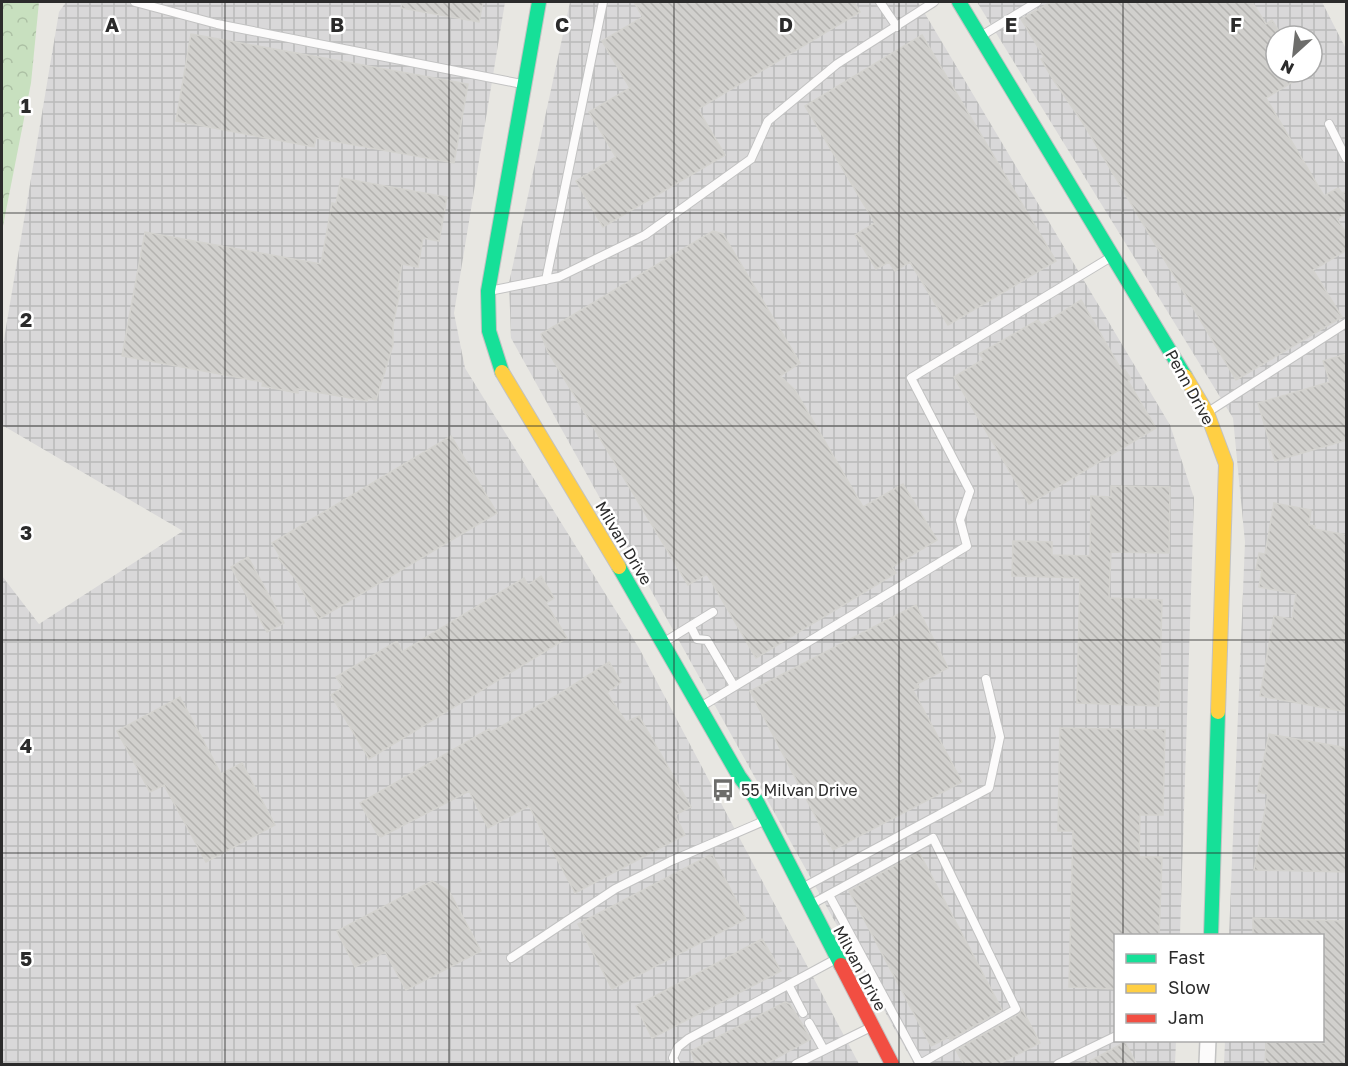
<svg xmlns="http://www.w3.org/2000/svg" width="1348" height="1066" font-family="'Golos Text',sans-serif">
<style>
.industrial{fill:url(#industrial-grid);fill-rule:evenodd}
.forest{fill:url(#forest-crowns)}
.building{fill:url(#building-back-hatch);stroke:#d3d2ce;stroke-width:1.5}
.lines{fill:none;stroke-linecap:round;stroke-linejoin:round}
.lane-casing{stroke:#c2c2c2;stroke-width:10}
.street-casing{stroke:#c2c2c2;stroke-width:18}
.fast-casing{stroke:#c2c2c2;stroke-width:16}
.slow-casing{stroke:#c2c2c2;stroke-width:16}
.jam-casing{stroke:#c2c2c2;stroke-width:16}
.lane{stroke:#fcfbfb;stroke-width:8}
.street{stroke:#fcfbfb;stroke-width:15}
.fast{stroke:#16e098;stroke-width:14}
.slow{stroke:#ffcf43;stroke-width:14}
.jam{stroke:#f24e42;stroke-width:14}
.grid{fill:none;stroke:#2b2b2b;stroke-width:1.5;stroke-opacity:0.55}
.labels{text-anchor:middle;stroke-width:5;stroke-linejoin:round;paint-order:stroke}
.street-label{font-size:16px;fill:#2b2b2b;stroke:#fff}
.poi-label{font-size:16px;fill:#2b2b2b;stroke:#fff;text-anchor:start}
.grid-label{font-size:20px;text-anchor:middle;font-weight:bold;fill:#2b2b2b;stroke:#fff;stroke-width:5;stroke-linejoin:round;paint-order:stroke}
</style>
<defs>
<pattern id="industrial-grid" width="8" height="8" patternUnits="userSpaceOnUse" patternTransform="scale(1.5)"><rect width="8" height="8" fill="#d9d8d9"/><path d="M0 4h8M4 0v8" fill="none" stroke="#bababa"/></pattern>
<pattern id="forest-crowns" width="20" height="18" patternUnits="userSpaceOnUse" patternTransform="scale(1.5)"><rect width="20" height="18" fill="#c8e0bf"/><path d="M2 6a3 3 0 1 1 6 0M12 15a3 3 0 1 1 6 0" fill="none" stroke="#acc0a4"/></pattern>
<pattern id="building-back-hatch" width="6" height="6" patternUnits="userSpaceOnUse" patternTransform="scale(1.5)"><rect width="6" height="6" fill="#d1d0cd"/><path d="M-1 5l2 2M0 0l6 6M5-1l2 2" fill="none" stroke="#b4b3b0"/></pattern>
</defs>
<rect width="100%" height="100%" fill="#e8e7e2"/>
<path class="industrial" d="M 66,2 L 505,2 L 454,313 L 465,368 L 639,648 L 859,1064 L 2,1064 L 2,576 L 39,624 L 183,531 L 2,425 L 2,351 L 59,12 Z
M 570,2 L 918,2 L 1170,425 L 1194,498 L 1180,935 L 1116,936 L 1116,1040 L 1176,1041 L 1175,1064 L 914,1064 L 511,338 L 509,283 Z
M 977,2 L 1322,2 L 1346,49 L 1346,1064 L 1224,1064 L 1225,1041 L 1322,1040 L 1322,936 L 1229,935 L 1245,542 L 1233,418 ZM 1276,36 L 1312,36 L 1312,72 L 1276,72 Z"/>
<path class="forest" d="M 2,2 L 39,2 L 31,83 L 2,231 Z"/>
<path class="building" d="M 402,2 L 483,2 L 479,22 L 401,8 Z
M 634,2 L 854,2 L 860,12 L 698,109 L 725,155 L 603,227 L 576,181 L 616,157 L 589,112 L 630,88 L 602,41 L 643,17 Z
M 1051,2 L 1252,2 L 1266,24 L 1272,20 L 1282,36 L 1276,36 L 1276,72 L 1309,72 L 1266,98 L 1324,196 L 1338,188 L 1342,193 L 1347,191 L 1347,213 L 1337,219 L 1347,234 L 1347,250 L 1313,270 L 1342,317 L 1236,380 L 1083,123 L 1054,81 L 1041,59 L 1044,57 L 1021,19 Z
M 191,34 L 468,84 L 454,163 L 316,138 L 314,147 L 176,121 Z
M 922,35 L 1056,261 L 948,325 L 910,262 L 895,271 L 889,262 L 876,269 L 855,235 L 875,223 L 805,106 Z
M 341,178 L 447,197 L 439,241 L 423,238 L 418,267 L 402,264 L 397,290 L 400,291 L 393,325 L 393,345 L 376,400 L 368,398 L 367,401 L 298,389 L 298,393 L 262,386 L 263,382 L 122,356 L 145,232 L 321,264 L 332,203 L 336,204 Z
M 713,231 L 723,234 L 800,363 L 780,376 L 795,390 L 863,507 L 903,484 L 937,540 L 892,567 L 896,573 L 756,658 L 707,574 L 688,585 L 547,350 L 541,334 Z
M 1081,300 L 1122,371 L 1125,370 L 1131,379 L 1128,381 L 1156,428 L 1029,504 L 954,377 L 984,359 L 979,354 L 1038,320 L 1042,325 Z
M 1347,354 L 1347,440 L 1275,461 L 1258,403 L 1330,382 L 1323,361 Z
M 451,436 L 497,513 L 319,619 L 295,578 L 278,558 L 280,556 L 272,543 Z
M 1111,486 L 1170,487 L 1169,553 L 1111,552 L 1109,598 L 1162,600 L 1159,706 L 1077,703 L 1080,578 L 1012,576 L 1013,541 L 1052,542 L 1052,555 L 1090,556 L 1091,496 L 1111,497 Z
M 1274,503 L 1311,510 L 1309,525 L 1315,526 L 1314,529 L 1347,535 L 1347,712 L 1260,696 L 1274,616 L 1292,619 L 1296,594 L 1259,587 L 1262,570 L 1256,569 L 1259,553 L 1265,554 Z
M 248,557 L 284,623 L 267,632 L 231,567 Z
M 541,576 L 554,598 L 546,603 L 567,638 L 369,759 L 331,695 L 343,687 L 336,677 L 397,641 L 402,652 L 524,578 L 528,585 Z
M 916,605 L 948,668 L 917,684 L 919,687 L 913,690 L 962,782 L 833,850 L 750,691 Z
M 609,662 L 621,682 L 607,693 L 626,722 L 639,716 L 691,807 L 675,815 L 685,835 L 575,893 L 529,806 L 488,828 L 469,791 L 381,837 L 378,835 L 360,803 L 489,729 L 491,732 L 556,696 Z
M 180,697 L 221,774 L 242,763 L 275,825 L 206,862 L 164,785 L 150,792 L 117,731 Z
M 1060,728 L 1165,730 L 1163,815 L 1140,815 L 1139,857 L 1162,857 L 1159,936 L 1116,936 L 1116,989 L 1069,987 L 1073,831 L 1058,831 Z
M 1269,734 L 1347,748 L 1347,872 L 1254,870 L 1268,794 L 1257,792 Z
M 919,852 L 1002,1010 L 950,1040 L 949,1037 L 931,1046 L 849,891 Z
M 712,854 L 746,919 L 612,989 L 578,924 Z
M 432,881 L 449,891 L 481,951 L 406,990 L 385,952 L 355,967 L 337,931 Z
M 1253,918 L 1344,921 L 1347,1065 L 1265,1065 L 1266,1042 L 1323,1043 L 1323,936 L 1253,936 Z
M 762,939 L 781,971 L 652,1038 L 636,1006 Z
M 785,1002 L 790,1004 L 811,1039 L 764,1065 L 696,1065 L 691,1051 Z
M 1022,1009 L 1040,1043 L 997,1065 L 964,1065 L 956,1050 L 1019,1014 Z
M 1125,1042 L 1137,1065 L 1083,1065 Z"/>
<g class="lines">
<g class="lane-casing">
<path id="lane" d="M 135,2 L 217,24 L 522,84
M 880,2 L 897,27
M 981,36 L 1037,2
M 1329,124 L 1346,158
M 546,280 L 603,2
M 489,291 L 559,277 L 645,235 L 751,159 L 768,121 L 837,64 L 934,2
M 1208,412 L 1346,323
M 691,627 L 697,639 L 707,640 L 734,686
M 666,641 L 713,612
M 702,706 L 967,546 L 960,520 L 970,491 L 911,378 L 1111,257
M 804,887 L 989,788 L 1000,737 L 986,679
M 829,895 L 920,1064
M 810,905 L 933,838 L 1016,1009 L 920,1064
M 511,958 L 615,889 L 671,861 L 764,821
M 789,986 L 803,1013
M 853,987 L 873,977
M 809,1023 L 824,1050
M 676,1064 L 673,1058 L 678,1047 L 688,1039 L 836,959
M 796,1064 L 871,1027
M 1058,1064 L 1116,1036"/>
</g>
<g class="street-casing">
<path id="street" d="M 1207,1064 L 1208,1040"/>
</g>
<g class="fast-casing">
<path id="fast" d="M 959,2 L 1185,376
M 502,372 L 489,331 L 488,291 L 539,2
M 619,567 L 739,776 L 755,798 L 841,965
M 1211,936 L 1218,712"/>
</g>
<g class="slow-casing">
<path id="slow" d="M 502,372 L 619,567
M 1185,376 L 1207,413 L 1226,464 L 1218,712"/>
</g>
<g class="jam-casing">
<path id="jam" d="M 841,965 L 892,1064"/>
</g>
<use href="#lane" class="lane"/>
<use href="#street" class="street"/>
<use href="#fast" class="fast"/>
<use href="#slow" class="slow"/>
<use href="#jam" class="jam"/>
</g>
<path class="grid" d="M 225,2 L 225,1064M 449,2 L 449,1064M 674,2 L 674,1064M 899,2 L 899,1064M 1123,2 L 1123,936M 2,213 L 1346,213M 2,426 L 1346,426M 2,640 L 1346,640M 2,853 L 1346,853M 1123,1040 L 1123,1064"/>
<defs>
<g id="bus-bare" transform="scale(1.8)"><path d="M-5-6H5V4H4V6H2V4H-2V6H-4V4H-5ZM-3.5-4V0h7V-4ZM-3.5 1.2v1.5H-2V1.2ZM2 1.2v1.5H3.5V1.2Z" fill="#6d6d6b" stroke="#fff" stroke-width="2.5" paint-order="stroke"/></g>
</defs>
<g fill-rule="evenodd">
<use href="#bus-bare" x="723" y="790"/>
</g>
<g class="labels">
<g class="street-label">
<text transform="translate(1190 387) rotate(61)" y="6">Penn Drive</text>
<text transform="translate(624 543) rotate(59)" y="6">Milvan Drive</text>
<text transform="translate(860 968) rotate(62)" y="6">Milvan Drive</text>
</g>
<g class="poi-label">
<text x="741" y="796">55 Milvan Drive</text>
</g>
</g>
<g class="grid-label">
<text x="112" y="32">A</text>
<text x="337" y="32">B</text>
<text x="562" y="32">C</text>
<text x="786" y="32">D</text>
<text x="1011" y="32">E</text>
<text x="1236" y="32">F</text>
<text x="26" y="113">1</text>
<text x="26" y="327">2</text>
<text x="26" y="540">3</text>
<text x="26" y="753">4</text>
<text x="26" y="966">5</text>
</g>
<rect width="1348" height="1066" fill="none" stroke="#2b2b2b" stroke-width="6"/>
<rect x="1114" y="934" width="210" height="108" fill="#ffffff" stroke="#aaaaaa" stroke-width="1.5"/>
<rect x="1126" y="954" width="30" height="9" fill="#16e098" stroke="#aaaaaa" stroke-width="1.5"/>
<text x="1168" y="964" font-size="18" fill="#2b2b2b">Fast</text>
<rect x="1126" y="984" width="30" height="9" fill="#ffcf43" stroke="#aaaaaa" stroke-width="1.5"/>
<text x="1168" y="994" font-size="18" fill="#2b2b2b">Slow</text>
<rect x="1126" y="1014" width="30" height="9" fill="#f24e42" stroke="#aaaaaa" stroke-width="1.5"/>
<text x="1168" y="1024" font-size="18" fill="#2b2b2b">Jam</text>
<g transform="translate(1294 54) rotate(207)"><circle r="28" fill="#ffffff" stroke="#aaaaaa" stroke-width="1.5"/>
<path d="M0-4.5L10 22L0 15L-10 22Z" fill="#6d6d6b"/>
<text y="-9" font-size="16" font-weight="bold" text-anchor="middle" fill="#2b2b2b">N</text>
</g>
</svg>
